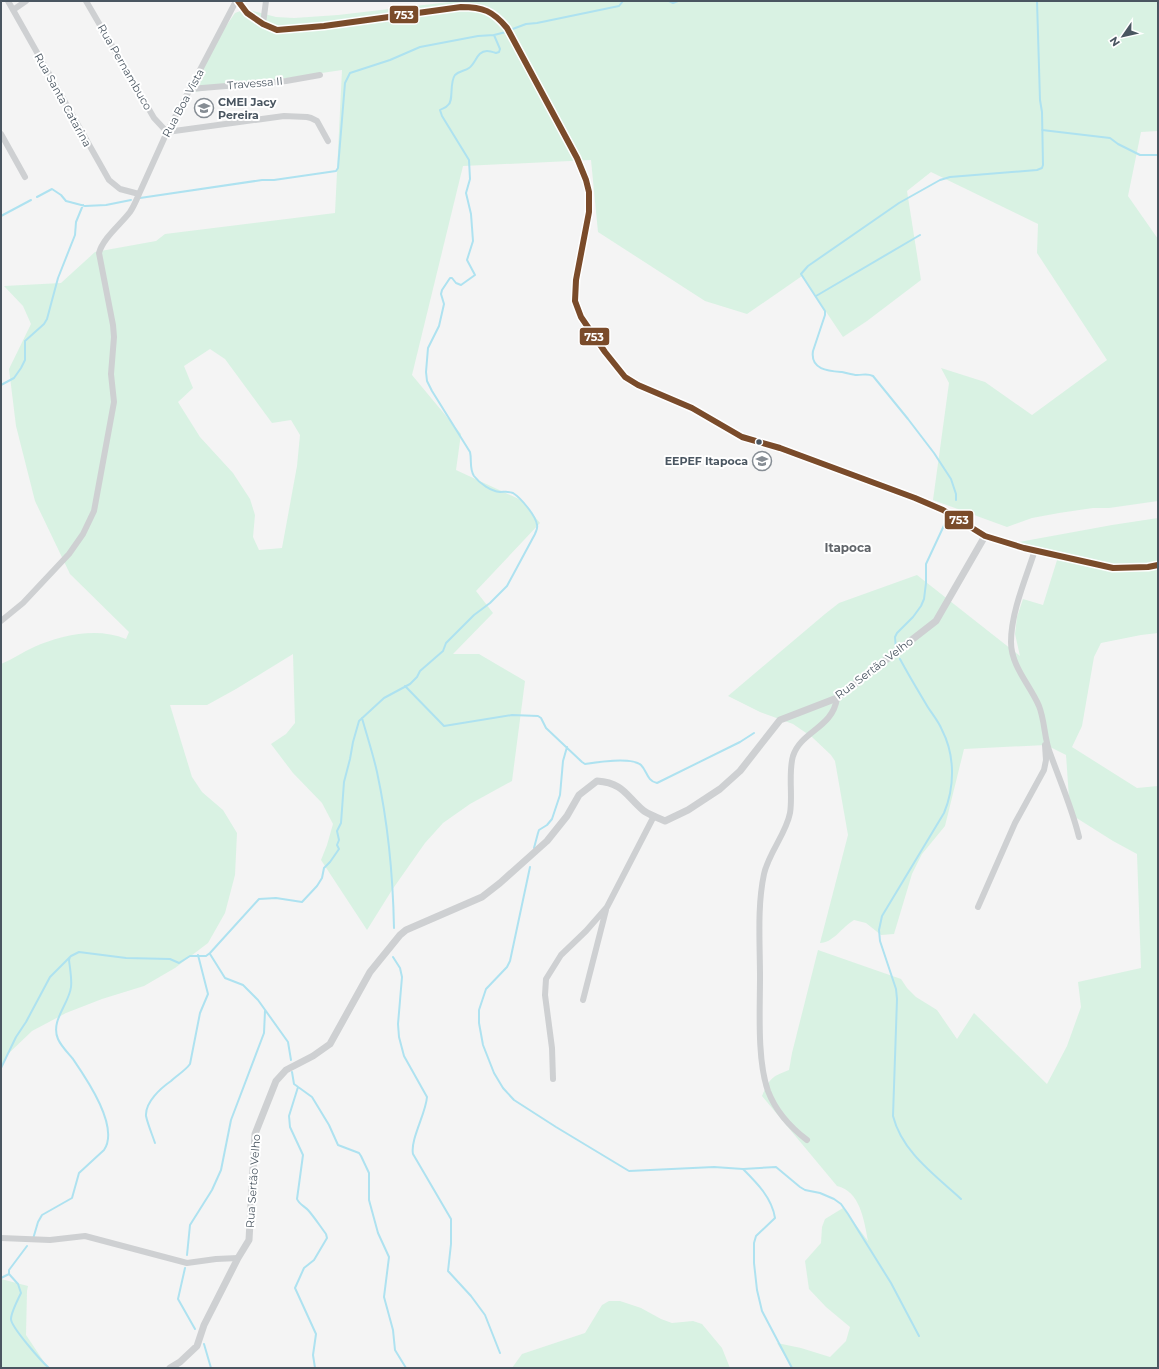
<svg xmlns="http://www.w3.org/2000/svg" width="1159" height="1369" font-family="Montserrat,sans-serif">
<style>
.green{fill:#d9f2e3;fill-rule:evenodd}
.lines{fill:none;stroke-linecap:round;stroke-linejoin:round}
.stream{stroke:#aee2f0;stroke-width:2}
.minor{stroke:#ced0d2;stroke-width:6}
.tertiary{stroke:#ced0d2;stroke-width:7}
.bus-1-casing{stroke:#fff;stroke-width:9}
.bus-1{stroke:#7a4b2a;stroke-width:6}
.bus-dot{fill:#4a5661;stroke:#fff;stroke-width:1.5}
.labels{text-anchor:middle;stroke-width:4;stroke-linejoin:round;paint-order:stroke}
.street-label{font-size:11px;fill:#4a5661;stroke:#fff}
.poi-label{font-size:11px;font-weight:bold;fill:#4a5661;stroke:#fff;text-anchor:start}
.neighbourhood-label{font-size:12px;font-weight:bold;fill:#5f6368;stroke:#fff}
.line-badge{stroke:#fff;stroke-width:1.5}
.badge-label{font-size:11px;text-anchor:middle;font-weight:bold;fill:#fff}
</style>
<rect width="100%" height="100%" fill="#f4f4f4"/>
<path class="green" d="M 458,1 L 1158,1 L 1158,131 L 1141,132 L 1128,196 L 1158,239 L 1158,501 L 1109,508 L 1093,508 L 1059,513 L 1032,518 L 1007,527 L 933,500 L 949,383 L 941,368 L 985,382 L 1032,415 L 1107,360 L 1037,253 L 1038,224 L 931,172 L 907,191 L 921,280 L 867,321 L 843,337 L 802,276 L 747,314 L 705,301 L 598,232 L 591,160 L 463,166 L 412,375 L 461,434 L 456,470 L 521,500 L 540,523 L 476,591 L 493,613 L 453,654 L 479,654 L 525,681 L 512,781 L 470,804 L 443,823 L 425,843 L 392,890 L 367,930 L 321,860 L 327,845 L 333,824 L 322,803 L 293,773 L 271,744 L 286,734 L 295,723 L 293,654 L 236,689 L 207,705 L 170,705 L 192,777 L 202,792 L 223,810 L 237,833 L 235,875 L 225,913 L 208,943 L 175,968 L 144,986 L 102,999 L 66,1013 L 32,1031 L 8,1054 L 1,1067 L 1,664 C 13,659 23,652 34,647 C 62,635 97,627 126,639 L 129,632 L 70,574 L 35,501 L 16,426 L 9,369 L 31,324 L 23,306 L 4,286 L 61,283 L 95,252 L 156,241 L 165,234 L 335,213 L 342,70 L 194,92 L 213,45 L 235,13 L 246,9 L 276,17 L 294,18 L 338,15 ZM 210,349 L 225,359 L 272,423 L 291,420 L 300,435 L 297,466 L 282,548 L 259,550 L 253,537 L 255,515 L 250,499 L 233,473 L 200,437 L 178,402 L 193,388 L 184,366 Z
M 1158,518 L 1158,633 L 1141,635 L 1101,643 L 1094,657 L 1082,726 L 1072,747 L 1137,788 L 1158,786 L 1158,1368 L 1120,1368 L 1117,1367 L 1116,1368 L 914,1368 L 905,1367 L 904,1368 L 792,1368 L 777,1343 L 801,1348 L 830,1357 L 846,1341 L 850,1327 L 826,1307 L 809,1289 L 805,1261 L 821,1243 L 822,1227 L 825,1219 L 843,1208 L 868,1241 C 864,1220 860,1191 837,1186 L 762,1096 C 770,1078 771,1077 789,1070 L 792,1053 L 818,950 L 901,979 L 907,988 L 916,997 L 937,1010 L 957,1039 L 974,1013 L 1047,1084 L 1067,1046 L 1081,1007 L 1078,982 L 1141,968 L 1137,854 L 1113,841 L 1075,817 L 1069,798 L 1066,755 L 1046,745 L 964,749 L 945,826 L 922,854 L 912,874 L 894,934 L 881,935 L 866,923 L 854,920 C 842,927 833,943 820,943 L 848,835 L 835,761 L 831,755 L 812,737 L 793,724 L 760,712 L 728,696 L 825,614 L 839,603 L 917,575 L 1020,656 L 1015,634 L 1017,617 L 1023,599 L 1043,605 L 1058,557 L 1019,542 L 1112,525 Z
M 1,1279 L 28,1286 L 27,1291 L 26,1335 L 48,1368 L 1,1368 Z
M 609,1301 L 620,1301 L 641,1308 L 661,1319 L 672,1323 L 693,1321 L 702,1324 L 722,1348 L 730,1368 L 512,1368 L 522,1354 L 585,1333 L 602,1305 Z"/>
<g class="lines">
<path class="stream" d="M 669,1 L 673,3 L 678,1
M 510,30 L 526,24 L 537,23 L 619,6 L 623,1
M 1042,130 L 1110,138 L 1118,144 L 1140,155 L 1158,155
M 37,197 L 52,189 L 61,195 L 66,201 L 85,206 L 106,205 L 131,200
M 140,198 L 262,180 L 274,180 L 336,171 L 338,168 L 345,83 L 350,73 L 390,60 L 420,47 L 478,36 L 494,35 L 506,32
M 1,216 L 31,200
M 816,296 L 920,235
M 1,385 L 14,378 L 21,368 L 25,360 L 25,341 L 44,324 L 47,319 L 58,278 L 75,235 L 76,222 L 83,205
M 956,500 L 956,494 L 951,479 L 934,453 L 908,419 L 873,376 C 867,373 864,375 857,375 C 853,375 847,373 842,372 C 829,371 810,370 813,351 L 825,315 L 825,311 L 801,274 L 808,266 L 899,203 L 940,180 L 950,177 L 1037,170 L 1042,168 L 1043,165 L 1042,112 L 1040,100 L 1037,1
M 896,649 L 895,637 L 897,633 L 913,617 L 921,606 L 924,599 L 926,583 L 926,564 L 947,519
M 900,659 C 908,674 917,689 926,704 C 931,713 938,720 942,730 C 955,755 955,787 944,813 L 882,916 L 879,930 L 880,941 L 896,989 L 897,999 L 893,1116 C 902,1152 935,1175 961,1199
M 405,686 L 444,726 L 512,715 L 538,716 L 541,718 L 546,728 L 582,762 L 585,764 C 597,762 632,757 641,765 C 647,771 647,781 657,783 L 740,742 L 754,733
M 362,718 C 367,736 373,754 377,772 C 388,823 393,875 394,928
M 534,848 L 538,833 L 539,830 L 547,825 L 552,819 L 560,795 L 563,761 L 567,747
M 530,867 L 510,961 L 507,967 L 486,989 L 479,1010 L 479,1023 L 483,1045 L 494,1073 L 503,1088 L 514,1100 L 556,1127 L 629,1171 L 714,1167 L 743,1169 L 776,1167 L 800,1187 L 805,1190 L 820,1193 L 834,1199 L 841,1204 L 848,1214 L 891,1283 L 919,1336
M 210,954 L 225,978 L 243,985 L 258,1000 L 288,1042 L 291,1060
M 393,957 L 400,968 L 402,977 L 398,1024 L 399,1037 L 404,1056 L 427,1097 C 426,1113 410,1140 413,1154 L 451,1219 L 451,1244 L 448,1271 L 471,1296 L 485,1315 L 500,1353
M 1,1068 L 16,1037 L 26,1022 L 50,977 L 71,956 L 79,952 L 126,958 L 170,959 L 179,963 L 190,956 L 206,956 L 210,953 L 259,899 L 276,898 L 302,902 L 317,886 L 322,878 L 324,868 L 330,862 L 339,849 L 337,845 L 339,840 L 337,831 L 341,823 L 344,782 L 350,759 L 353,742 L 359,721 L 384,698 L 410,684 L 417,677 L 420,671 L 443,651 L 446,643 L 474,615 L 490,603 L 507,586 L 535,534 C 536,531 538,528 537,525 C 536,516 521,498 513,493 C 508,491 505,492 500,492 C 491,491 480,484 474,476 C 469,468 472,460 470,452 L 432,391 L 427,381 L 426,372 L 428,348 L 439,326 L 444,304 L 441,294 L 442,290 L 450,278 L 452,278 L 456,283 L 461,285 L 475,275 L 467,260 L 473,241 L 471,214 L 466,193 L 470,179 L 469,160 L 442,116 L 440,110 C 443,108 446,108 448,105 C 454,101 449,83 455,75 C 459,71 465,71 469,68 C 476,63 477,51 487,51 C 490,51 493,52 496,53 L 499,52 L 500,49 L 494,35
M 292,1072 L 294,1084 L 312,1097 L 329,1125 L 338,1145 L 359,1153 L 361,1156 L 369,1173 L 369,1200 L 378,1233 L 389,1257 L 384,1297 L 393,1330 L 395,1350 L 406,1368
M 298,1087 L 289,1116 L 290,1127 L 303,1155 L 297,1199 C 299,1204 304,1206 308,1210 C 315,1218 320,1226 326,1234 L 327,1238 L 314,1260 L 304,1268 L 295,1288 L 316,1334 L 313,1355 L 315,1368
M 155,1143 C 152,1134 148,1125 146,1116 C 145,1102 161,1088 171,1081 C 177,1075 185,1071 190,1064 L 200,1013 L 208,994 L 198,955
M 743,1169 C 757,1183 772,1198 775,1218 L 756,1236 L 754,1243 L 754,1263 L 757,1290 L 762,1311 L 792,1368
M 33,1239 L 38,1222 L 42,1215 L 72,1198 L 79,1173 L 104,1150 C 120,1127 86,1078 73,1059 C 68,1053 61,1046 58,1039 C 50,1021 69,1004 71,987 C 72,979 70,969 69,960 L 70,957
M 187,1255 L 190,1225 L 212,1190 L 221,1170 L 231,1120 L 264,1033 L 265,1011
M 185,1268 L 178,1299 L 195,1329
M 9,1274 L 18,1284 L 21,1293 C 18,1299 11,1313 11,1319 C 11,1327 42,1362 49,1368
M 9,1274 L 9,1270 L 27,1246
M 1,1278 L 9,1274
M 204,1344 L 211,1368"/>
<path class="minor" d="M 8,1 L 109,180 L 120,189 L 139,194 L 167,132 L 190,89 L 236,1
M 86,1 L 154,118 L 167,132 L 284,116 L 307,117 L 311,118 L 317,121 L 328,141
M 13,10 L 26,1
M 263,24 L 266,1
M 190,89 L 286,81 L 320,75
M 1,134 L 25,177
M 1035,550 C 1026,578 1011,612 1011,642 C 1011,666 1030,685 1039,706 C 1045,721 1044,738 1050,753 C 1060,781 1072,808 1079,837
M 1,621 L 23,603 L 69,554 L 83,534 L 94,511 L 114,402 L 111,374 L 114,337 L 113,325 L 99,253 C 103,238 121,224 130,212 C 134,206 136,201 139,194
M 978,907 L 1015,823 L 1044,770 L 1046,760 L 1045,745
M 583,1000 L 606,910
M 553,1079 L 552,1048 L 545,995 L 546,979 L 561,955 L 586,931 L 607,907 L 654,816
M 807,1140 C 790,1127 776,1112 768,1091 C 757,1060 760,1011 760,977 C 760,943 757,907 764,874 C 769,852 786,834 790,813 C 793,796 788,773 793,756 C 801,731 833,728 837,698
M 1,1238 L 50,1240 L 85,1236 L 187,1263 L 216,1259 L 238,1258"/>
<path class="tertiary" d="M 238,1 L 247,13 L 263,24 L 277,30 L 284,30 L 324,26 L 461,7 C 483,6 493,10 507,28 L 577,158 L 586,180 L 589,192 L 589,212 L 576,280 L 575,301 L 581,317 L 605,352 L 625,377 L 638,385 L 692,408 L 742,437 L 780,448 L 915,498 L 943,510 L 985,536 L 1024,548 L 1113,568 L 1148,567 L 1158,565
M 170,1368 L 180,1362 L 197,1346 L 204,1325 L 238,1258 L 249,1240 L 255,1134 L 276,1081 L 286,1070 L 313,1056 L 330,1044 L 370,972 L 400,935 L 406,930 L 482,897 L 500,883 L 547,841 L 567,816 L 579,795 L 597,781 C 624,783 626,796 644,811 C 650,815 658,818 665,821 L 688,810 L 720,789 L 740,771 L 780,720 L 837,698 L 936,621 L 985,536"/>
<g class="bus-1-casing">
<path id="bus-1" d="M 238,1 L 247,13 L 263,24 L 277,30 L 324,26 L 461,7 C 483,7 493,11 507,28 L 577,158 L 586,180 L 589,192 L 589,212 L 576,280 L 575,301 L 581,317 L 605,352 L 625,377 L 638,385 L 692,408 L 742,437 L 780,448 L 915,498 L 943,510 L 985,536 L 1024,548 L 1113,568 L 1148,567 L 1158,565"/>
</g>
<use href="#bus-1" class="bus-1"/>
</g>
<defs>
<g id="school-ring" transform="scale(1)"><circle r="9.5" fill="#fff" stroke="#868d94" stroke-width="1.5"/><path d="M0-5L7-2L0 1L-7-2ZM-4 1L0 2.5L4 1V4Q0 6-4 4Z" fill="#868d94"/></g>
</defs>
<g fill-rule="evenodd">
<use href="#school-ring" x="204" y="108"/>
<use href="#school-ring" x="762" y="461"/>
</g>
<circle class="bus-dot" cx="759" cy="442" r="3.5"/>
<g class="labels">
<g class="street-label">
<text transform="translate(125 67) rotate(60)" y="4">Rua Pernambuco</text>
<text transform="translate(255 83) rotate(-5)" y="4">Travessa II</text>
<text transform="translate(63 100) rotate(61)" y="4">Rua Santa Catarina</text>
<text transform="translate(183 103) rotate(-62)" y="4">Rua Boa Vista</text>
<text transform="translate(874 668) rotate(-37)" y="4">Rua Sertão Velho</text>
<text transform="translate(253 1181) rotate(-86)" y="4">Rua Sertão Velho</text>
</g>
<g class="poi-label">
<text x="218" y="106">CMEI Jacy<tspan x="218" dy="13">Pereira</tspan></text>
<text x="748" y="465" text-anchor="end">EEPEF Itapoca</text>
</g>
<g class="neighbourhood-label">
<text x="848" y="552">Itapoca</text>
</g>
</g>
<g class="line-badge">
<rect x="389" y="5" width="30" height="19" rx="4" fill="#7a4b2a"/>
<rect x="579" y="327" width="31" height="19" rx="4" fill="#7a4b2a"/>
<rect x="944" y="510" width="30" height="20" rx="4" fill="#7a4b2a"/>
</g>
<g class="badge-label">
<text x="404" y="19">753</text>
<text x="594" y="341">753</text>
<text x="959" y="524">753</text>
</g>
<rect width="1159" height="1369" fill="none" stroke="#4a5661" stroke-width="4"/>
<g transform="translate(1123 36) rotate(236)" stroke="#ffffff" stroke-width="3" paint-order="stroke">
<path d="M0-3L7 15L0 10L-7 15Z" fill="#4a5661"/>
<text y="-6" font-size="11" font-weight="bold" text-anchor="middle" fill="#4a5661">N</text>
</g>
</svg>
